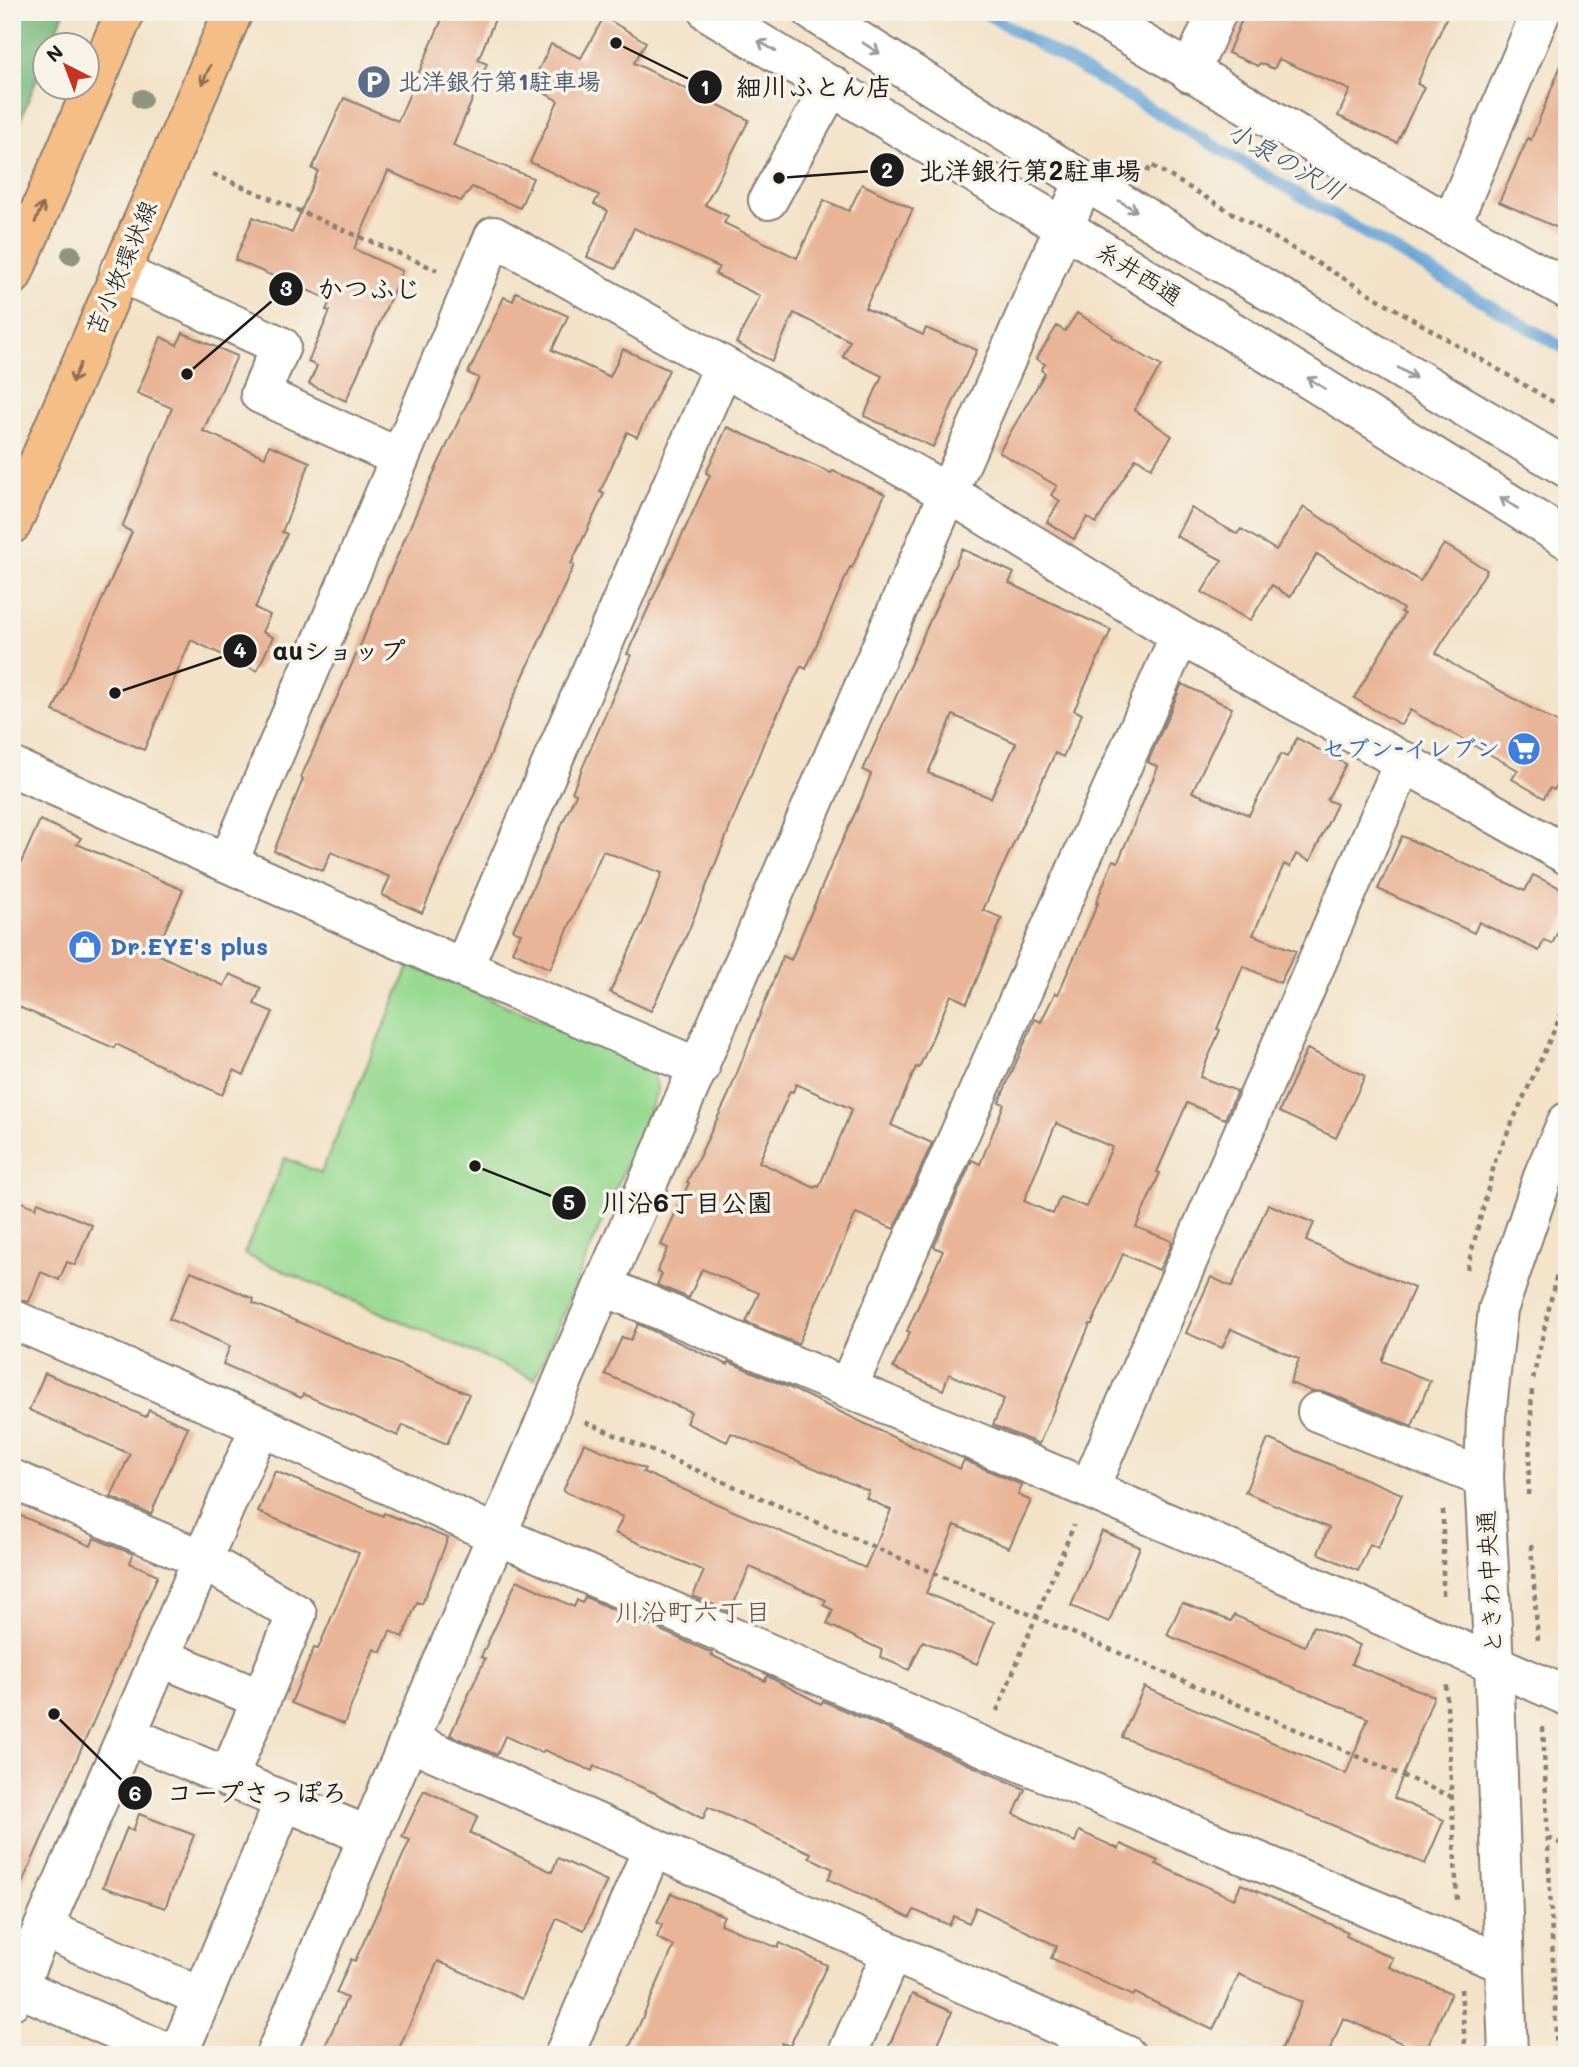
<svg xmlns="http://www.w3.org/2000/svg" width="1579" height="2067" font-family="Mali,'Klee One',sans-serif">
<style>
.green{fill:#97d991;stroke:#5a7a56;stroke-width:2}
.forest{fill:#79b97b;stroke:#4a6a4c;stroke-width:2}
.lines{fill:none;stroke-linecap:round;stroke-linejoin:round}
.stream{stroke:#64a3d6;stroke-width:12}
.building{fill:#e9b497;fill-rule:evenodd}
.minor-casing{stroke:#887f72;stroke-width:42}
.major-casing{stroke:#887f72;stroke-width:42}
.path{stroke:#887f72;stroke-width:4.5;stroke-dasharray:5 5;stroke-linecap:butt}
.minor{stroke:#fff;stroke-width:38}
.major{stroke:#f6be87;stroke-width:38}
.tree{fill:#91947c}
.oneway{stroke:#999}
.oneway2{stroke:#896d52}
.labels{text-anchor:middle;stroke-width:7;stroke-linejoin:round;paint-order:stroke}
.service-label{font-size:24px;font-weight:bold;fill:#4e5e75;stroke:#f7f3e8;text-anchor:start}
.street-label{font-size:24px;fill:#1c1c1c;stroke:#f7f3e8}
.shop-label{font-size:24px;font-weight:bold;fill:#366cbe;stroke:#f7f3e8;text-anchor:end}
.water-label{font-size:26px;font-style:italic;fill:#3c5970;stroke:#f7f3e8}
.neighbourhood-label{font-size:26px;fill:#645147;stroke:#f7f3e8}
.leader{fill:none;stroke:#1c1c1c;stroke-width:2.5}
.callout-dot{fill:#1c1c1c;stroke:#f7f3e8;stroke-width:2.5}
.mark-label{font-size:21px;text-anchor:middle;font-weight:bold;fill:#fff}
.callout-label{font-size:26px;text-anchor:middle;font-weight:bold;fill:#1c1c1c;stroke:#f7f3e8;stroke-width:7;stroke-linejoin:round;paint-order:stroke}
</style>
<rect width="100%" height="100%" fill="#f7f3e8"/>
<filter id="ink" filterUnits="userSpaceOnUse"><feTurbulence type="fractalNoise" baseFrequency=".0143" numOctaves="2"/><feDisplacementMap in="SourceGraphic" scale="14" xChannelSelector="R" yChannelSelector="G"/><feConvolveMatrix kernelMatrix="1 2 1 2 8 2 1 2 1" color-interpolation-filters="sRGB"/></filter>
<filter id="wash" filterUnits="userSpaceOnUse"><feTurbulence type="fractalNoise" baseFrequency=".00686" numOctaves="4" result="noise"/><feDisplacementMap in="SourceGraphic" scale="28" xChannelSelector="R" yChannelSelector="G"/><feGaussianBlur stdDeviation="1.57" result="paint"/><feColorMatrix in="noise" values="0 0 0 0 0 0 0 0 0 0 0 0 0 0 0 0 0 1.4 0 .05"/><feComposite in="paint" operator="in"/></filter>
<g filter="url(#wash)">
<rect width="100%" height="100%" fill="#f3e2c7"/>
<path class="green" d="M 410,965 L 651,1067 L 658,1090 L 535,1379 L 244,1254 L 285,1158 L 321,1173 Z"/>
<path class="forest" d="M 12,12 L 64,12 L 51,45 L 46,46 L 45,59 L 12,140 Z"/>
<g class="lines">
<path class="stream" d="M 983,12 L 1567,350"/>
</g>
<g id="blocks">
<path class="building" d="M 445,12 L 498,12 L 478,60 L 487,64 L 453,146 L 533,178 L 520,208 L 472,187 L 461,201 L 388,171 L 354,249 L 402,271 L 346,401 L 309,384 L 317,366 L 308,362 L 330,311 L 326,310 L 331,300 L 235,260 L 253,217 L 292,233 L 318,171 L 312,169 L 344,98 L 398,121 Z
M 1245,12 L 1449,12 L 1417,84 L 1424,87 L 1397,143 L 1338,116 L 1350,90 L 1279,59 L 1274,69 L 1260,63 L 1258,66 L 1228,53 Z
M 604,17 L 646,42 L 634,63 L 749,120 L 705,205 L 728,216 L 724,223 L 797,258 L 824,200 L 849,211 L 862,184 L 913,209 L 865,308 L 923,335 L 926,328 L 977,350 L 933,447 L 864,416 L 882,376 L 843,357 L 850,341 L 794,313 L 772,361 L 736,343 L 760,296 L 715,274 L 719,267 L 634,228 L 616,269 L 587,257 L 608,211 L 594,204 L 599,195 L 530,162 L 558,101 L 531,85 L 551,44 L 581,58 Z
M 1565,55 L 1567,55 L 1567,232 L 1499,202 L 1528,138 L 1531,140 Z
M 516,292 L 568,316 L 552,350 L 610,377 L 623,349 L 669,370 L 637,437 L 627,432 L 600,492 L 604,494 L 571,564 L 574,565 L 512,701 L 484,771 L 422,913 L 382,895 L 390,877 L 331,852 L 323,871 L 274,851 L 303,779 L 301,777 L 361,644 L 389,575 L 430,481 L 479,378 L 468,373 L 504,297 L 513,301 Z
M 1077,313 L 1113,335 L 1112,337 L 1161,366 L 1134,410 L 1172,436 L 1151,468 L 1136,458 L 1096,523 L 1087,517 L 1074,539 L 1047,522 L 1060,501 L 1051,495 L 1057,486 L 999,452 L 1045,373 L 1041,370 L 1045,364 L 1036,359 L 1057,326 L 1065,331 Z
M 183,333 L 237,356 L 203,431 L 265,457 L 269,445 L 310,462 L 282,532 L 287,534 L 255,608 L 270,615 L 262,632 L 273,637 L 257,671 L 191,640 L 144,750 L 53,711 L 132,532 L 122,527 L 172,408 L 137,393 L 161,337 L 177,345 Z
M 727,427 L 831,473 L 833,471 L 885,494 L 852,568 L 850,567 L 806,669 L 801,666 L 764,742 L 688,932 L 651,1011 L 610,992 L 643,922 L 662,873 L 603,851 L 550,969 L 512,951 L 521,933 L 513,930 L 576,794 L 572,792 L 631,655 L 627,654 L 710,475 L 706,473 Z
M 1304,507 L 1420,581 L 1444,544 L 1487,570 L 1436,653 L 1454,665 L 1567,728 L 1567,768 L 1554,790 L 1550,788 L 1544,798 L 1512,779 L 1518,770 L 1410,710 L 1401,725 L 1354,698 L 1404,614 L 1401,612 L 1403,609 L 1317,554 L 1290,597 L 1272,585 L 1250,621 L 1202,592 L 1222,560 L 1176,536 L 1191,508 L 1237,534 L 1241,529 L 1276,550 Z
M 962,549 L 1014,573 L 1009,583 L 1111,630 L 1074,710 L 1082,714 L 1063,757 L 1055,753 L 983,910 L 1002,918 L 967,1003 L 951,995 L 919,1068 L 916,1067 L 891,1125 L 932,1143 L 894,1229 L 856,1213 L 798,1344 L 746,1322 L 759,1293 L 702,1269 L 689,1298 L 657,1285 L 662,1274 L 657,1272 L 668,1248 L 661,1245 L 689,1183 L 687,1182 L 728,1096 L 783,956 L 791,960 L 832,863 L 862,798 L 871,774 L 863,770 ZM 953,715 L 1016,743 L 991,798 L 928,773 ZM 796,1084 L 852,1109 L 819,1187 L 816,1186 L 815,1188 L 759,1162 L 790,1091 L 793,1092 Z
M 1182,684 L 1232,708 L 1192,792 L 1249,815 L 1281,754 L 1287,757 L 1297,738 L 1346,764 L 1327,800 L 1337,804 L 1310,861 L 1296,854 L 1290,867 L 1284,864 L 1253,935 L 1296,951 L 1280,983 L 1243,966 L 1217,1029 L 1220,1030 L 1200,1077 L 1237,1091 L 1225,1119 L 1187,1103 L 1157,1172 L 1160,1173 L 1136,1227 L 1172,1241 L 1170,1248 L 1159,1270 L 1123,1254 L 1092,1324 L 1090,1324 L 1039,1444 L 993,1425 L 1004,1399 L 949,1374 L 943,1390 L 893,1368 L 910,1332 L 907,1331 L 943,1251 L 934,1247 L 972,1160 L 980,1164 L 1004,1104 L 999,1102 L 1035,1019 L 1041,1022 L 1055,993 L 1058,994 L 1098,903 L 1096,903 L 1113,860 L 1118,862 L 1158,767 L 1148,762 ZM 1056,1123 L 1112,1147 L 1086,1207 L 1060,1197 L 1053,1214 L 1024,1201 Z
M 40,820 L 81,838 L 77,844 L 183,890 L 155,953 L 224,986 L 230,974 L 261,988 L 254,1004 L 273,1012 L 244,1075 L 234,1070 L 222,1095 L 116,1044 L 114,1048 L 12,1004 L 12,883 Z
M 1402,836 L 1525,891 L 1533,875 L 1567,891 L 1567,914 L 1552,944 L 1544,940 L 1539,951 L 1479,922 L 1474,933 L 1378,889 Z
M 1307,1049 L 1365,1076 L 1336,1138 L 1279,1112 Z
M 12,1198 L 36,1208 L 38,1202 L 92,1225 L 75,1265 L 67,1262 L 59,1280 L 41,1272 L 29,1302 L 12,1298 Z
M 1268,1204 L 1314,1223 L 1306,1241 L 1414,1288 L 1382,1361 L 1430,1381 L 1412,1426 L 1325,1392 L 1311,1391 L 1290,1383 L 1299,1359 L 1231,1329 L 1222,1348 L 1186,1333 L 1211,1277 L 1232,1287 Z
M 191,1271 L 254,1299 L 253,1303 L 469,1394 L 447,1444 L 403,1425 L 398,1436 L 303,1394 L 301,1398 L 223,1364 L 230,1346 L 169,1319 Z
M 638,1324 L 728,1365 L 729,1362 L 788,1387 L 960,1469 L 964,1460 L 1022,1485 L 1018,1495 L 1031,1501 L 1009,1548 L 955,1525 L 926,1593 L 994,1622 L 977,1664 L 923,1641 L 909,1670 L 880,1657 L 882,1650 L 827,1624 L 833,1610 L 823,1605 L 826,1600 L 750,1567 L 730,1612 L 693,1596 L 704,1571 L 615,1533 L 623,1517 L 563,1491 L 584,1443 L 645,1469 L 643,1472 L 865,1568 L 891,1510 L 866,1498 L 869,1491 L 731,1433 L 727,1442 L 686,1423 L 691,1412 L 605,1374 L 622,1337 L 631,1340 Z
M 45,1373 L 146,1417 L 149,1410 L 188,1427 L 151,1514 L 111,1497 L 130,1454 L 29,1410 Z
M 1268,1439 L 1402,1494 L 1378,1548 L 1370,1544 L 1358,1571 L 1318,1553 L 1329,1528 L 1245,1492 Z
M 275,1471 L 383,1516 L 384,1513 L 448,1538 L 422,1604 L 417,1602 L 403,1637 L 390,1631 L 381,1652 L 374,1649 L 344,1724 L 291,1703 L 314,1648 L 318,1649 L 359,1553 L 258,1512 Z
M 12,1512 L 91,1546 L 94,1538 L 133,1554 L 130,1563 L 158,1575 L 12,1906 Z
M 1102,1531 L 1140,1547 L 1109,1622 L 1071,1606 Z
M 517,1580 L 574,1607 L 577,1600 L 582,1603 L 585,1597 L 712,1653 L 711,1655 L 765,1681 L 767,1676 L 821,1704 L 823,1701 L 1025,1789 L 1014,1814 L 1075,1842 L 1079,1831 L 1119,1849 L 1121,1844 L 1158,1861 L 1156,1864 L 1234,1899 L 1241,1884 L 1348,1932 L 1346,1936 L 1393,1958 L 1389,1967 L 1451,1993 L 1425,2053 L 1343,2018 L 1328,2055 L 1279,2055 L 1302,2002 L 1239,1974 L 1213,2030 L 1135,1993 L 1133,1996 L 1051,1958 L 1057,1946 L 976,1907 L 969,1923 L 954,1916 L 949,1925 L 914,1910 L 910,1918 L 828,1879 L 833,1869 L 809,1857 L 811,1853 L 708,1807 L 703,1819 L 655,1793 L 594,1766 L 592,1771 L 544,1750 L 542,1753 L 505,1736 L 497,1755 L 450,1735 L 485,1659 L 481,1657 Z
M 1182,1603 L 1231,1621 L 1234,1615 L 1305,1646 L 1313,1626 L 1360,1645 L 1351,1664 L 1434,1696 L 1394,1798 L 1444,1820 L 1425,1864 L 1122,1737 L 1144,1687 L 1346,1774 L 1368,1718 L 1167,1635 Z
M 424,1790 L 478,1816 L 470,1833 L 552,1872 L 558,1858 L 607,1881 L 584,1930 L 557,1918 L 522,1999 L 438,1961 L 396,2055 L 321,2055 L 347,1998 L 336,1993 L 351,1959 L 355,1961 L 410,1840 L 402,1837 Z
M 139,1814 L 194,1835 L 165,1908 L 103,1887 L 127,1828 L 133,1831 Z
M 671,1893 L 724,1916 L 720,1924 L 778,1948 L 780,1943 L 827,1965 L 790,2046 L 782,2043 L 778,2055 L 626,2055 L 674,1946 L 657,1938 L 662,1925 L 657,1923 Z
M 912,1994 L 952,2012 L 933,2055 L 885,2055 Z"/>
</g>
</g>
<g filter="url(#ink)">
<use href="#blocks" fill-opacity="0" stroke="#887f72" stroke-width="2"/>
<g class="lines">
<g class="minor-casing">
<path id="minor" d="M 709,12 L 1101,250 L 1567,539
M 813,12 L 1084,181 L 1567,468
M 1090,12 L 1451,225 L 1567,289
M 1190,73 L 1217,12
M 768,200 L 832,85
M 1451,225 L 1541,12
M 119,272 L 281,346 L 260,394 L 400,458
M 12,767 L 463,968 L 700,1068
M 228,863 L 494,236 L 965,503 L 1180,635 L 1567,855
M 463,968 L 723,367
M 603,1286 L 1089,1489 L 1567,1696
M 12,1319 L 260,1426 L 497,1535 L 982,1746 L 1505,1964
M 847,1389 L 1180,635
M 1317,1412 L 1484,1478
M 12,1479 L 201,1559 L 297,1614 L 228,1778
M 1089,1489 L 1404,761
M 160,1657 L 261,1699
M 127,1735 L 284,1801 L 178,2055
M 410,1741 L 1126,2055
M 284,1801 L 369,1836
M 43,1928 L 202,1997
M 18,1987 L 173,2055
M 12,2000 L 260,1426
M 275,2055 L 603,1286 L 1084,181
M 564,2055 L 653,1847
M 847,2055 L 892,1952
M 1508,2055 L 1494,1664 L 1484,1478 L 1486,1416 L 1498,1310 L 1545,1171 L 1567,1122"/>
</g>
<g class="major-casing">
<path id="major" d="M 12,276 L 125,12
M 12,524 L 233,12"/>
</g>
<path class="path" d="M 1147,172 L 1151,165 L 1567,410
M 213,174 L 437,270
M 1467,1269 L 1496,1158 L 1567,1002
M 1533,1379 L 1555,1281 L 1567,1247
M 585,1422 L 1452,1797
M 1528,1495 L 1532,1388
M 1443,1510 L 1443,1599
M 1531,1545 L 1538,1641
M 1446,1685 L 1457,1900
M 997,1711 L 1074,1525
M 1543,1727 L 1557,2055
M 1548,1838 L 1567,1846
M 1461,1989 L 1465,2047"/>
<use href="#minor" class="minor"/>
<use href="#major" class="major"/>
</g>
<g class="tree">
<circle cx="142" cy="99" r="10"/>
<circle cx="71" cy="255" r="10"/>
</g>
<defs><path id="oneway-shaft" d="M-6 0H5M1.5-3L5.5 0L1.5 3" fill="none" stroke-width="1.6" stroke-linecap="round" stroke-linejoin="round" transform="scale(1.75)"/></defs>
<g class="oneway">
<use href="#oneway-shaft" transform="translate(767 46) rotate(-149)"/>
<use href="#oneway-shaft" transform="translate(871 48) rotate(32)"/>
<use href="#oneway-shaft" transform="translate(1128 206) rotate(30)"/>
<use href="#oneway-shaft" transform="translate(1407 373) rotate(31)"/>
<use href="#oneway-shaft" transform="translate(1316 383) rotate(-148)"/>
<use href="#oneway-shaft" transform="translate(1509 503) rotate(-148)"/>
</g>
<g class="oneway2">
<use href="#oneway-shaft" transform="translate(206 75) rotate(114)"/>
<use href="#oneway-shaft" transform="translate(39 213) rotate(-67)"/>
<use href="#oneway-shaft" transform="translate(76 373) rotate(113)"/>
</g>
</g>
<defs>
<g id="parking-disc" transform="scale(1.75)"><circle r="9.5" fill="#5c6f8a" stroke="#f7f3e8"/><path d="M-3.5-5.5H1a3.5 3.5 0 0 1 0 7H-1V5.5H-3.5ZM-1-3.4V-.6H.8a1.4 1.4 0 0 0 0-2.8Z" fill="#fff"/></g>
<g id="supermarket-disc" transform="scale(1.75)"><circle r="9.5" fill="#3f7fe0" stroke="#f7f3e8"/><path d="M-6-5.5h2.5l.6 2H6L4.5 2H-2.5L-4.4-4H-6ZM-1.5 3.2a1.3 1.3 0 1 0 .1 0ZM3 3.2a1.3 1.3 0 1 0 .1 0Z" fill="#fff"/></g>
<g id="shop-disc" transform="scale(1.75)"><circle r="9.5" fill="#3f7fe0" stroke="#f7f3e8"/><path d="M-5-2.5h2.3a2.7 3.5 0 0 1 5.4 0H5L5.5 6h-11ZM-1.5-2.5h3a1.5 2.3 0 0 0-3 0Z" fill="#fff"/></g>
</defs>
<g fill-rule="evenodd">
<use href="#parking-disc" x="374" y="82"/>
<use href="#supermarket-disc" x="1524" y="749"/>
<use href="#shop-disc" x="85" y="947"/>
</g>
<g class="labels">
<g class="service-label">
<text x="398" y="90">北洋銀行第1駐車場</text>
</g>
<g class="street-label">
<text transform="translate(122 268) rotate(-67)" y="8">苫小牧環状線</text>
<text transform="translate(1139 274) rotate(32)" y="8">糸井西通</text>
<text transform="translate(1490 1582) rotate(-93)" y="8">ときわ中央通</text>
</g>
<g class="shop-label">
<text x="1500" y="757">セブン-イレブン</text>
<text x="110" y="955" text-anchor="start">Dr.EYE's plus</text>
</g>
<g class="water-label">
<text transform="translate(1286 161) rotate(30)" y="9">小泉の沢川</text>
</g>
<g class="neighbourhood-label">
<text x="693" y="1621">川沿町六丁目</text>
</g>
</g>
<path class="leader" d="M616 43L705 87M779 178L887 170M187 374L286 289M115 693L240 651M475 1166L569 1203M54 1714L135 1793"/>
<g class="callout-dot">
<circle cx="616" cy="43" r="7"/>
<circle cx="779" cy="178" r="7"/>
<circle cx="187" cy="374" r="7"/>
<circle cx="115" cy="693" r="7"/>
<circle cx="475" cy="1166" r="7"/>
<circle cx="54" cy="1714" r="7"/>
<circle cx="705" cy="87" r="18"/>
<circle cx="887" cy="170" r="18"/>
<circle cx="286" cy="289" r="18"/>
<circle cx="240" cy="651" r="18"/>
<circle cx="569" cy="1203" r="18"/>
<circle cx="135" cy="1793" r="18"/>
</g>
<g class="mark-label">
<text x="705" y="95">1</text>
<text x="887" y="178">2</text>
<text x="286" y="296">3</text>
<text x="240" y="658">4</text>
<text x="569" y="1210">5</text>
<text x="135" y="1801">6</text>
</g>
<g class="callout-label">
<text x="814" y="96">細川ふとん店</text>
<text x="1030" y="180">北洋銀行第2駐車場</text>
<text x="369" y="298">かつふじ</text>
<text x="339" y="660">auショップ</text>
<text x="687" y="1212">川沿6丁目公園</text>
<text x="257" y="1802">コープさっぽろ</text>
</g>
<rect width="1579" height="2067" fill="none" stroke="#f7f3e8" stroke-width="42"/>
<g transform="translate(66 66) rotate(318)"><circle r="33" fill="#f7f3e8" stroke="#9f9d96" stroke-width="2"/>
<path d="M0-5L12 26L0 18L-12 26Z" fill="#c8321e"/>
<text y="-10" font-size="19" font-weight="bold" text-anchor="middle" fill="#1c1c1c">N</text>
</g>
</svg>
